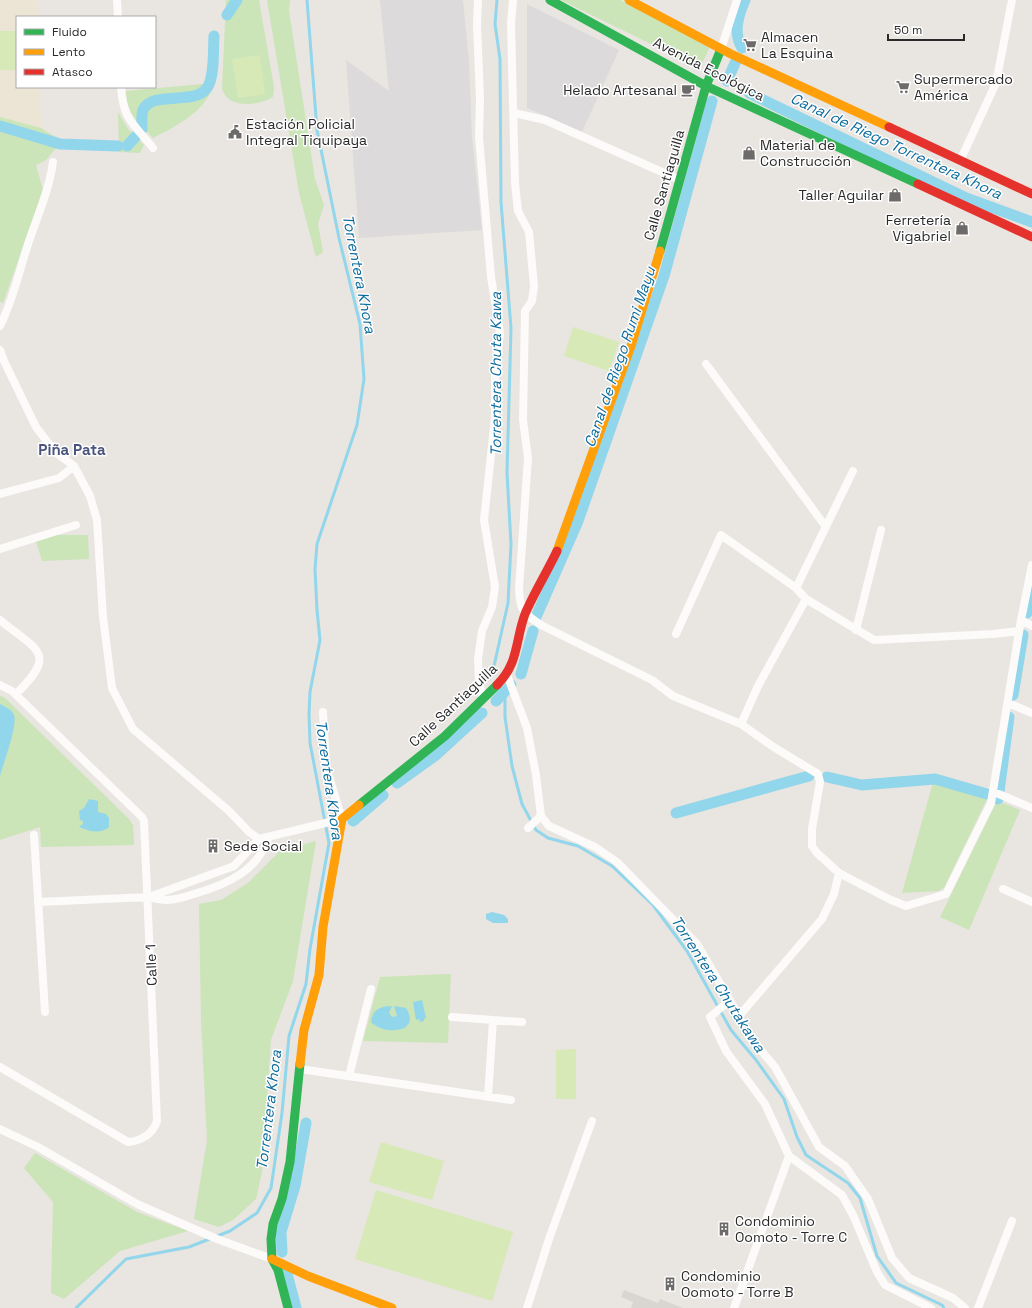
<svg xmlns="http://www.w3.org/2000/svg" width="1032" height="1308" font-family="'Space Grotesk',sans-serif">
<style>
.industrial{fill:#dddadc}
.education{fill:#ece4d4}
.green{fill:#cbe4b8}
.pitch{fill:#d6e9b6}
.plaza{fill:#d9d5d0}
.water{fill:#92d6ec}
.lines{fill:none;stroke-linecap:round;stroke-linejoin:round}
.stream{stroke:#92d6ec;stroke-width:3}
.canal{stroke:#92d6ec;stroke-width:11}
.street{stroke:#fcfbfa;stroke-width:8}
.fast{stroke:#30b455;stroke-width:9}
.slow{stroke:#ff9f0a;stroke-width:9}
.jam{stroke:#e5322d;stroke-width:9}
.labels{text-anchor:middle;stroke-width:3;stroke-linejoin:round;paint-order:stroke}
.poi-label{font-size:14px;fill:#2a2a2a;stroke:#fff;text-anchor:start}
.street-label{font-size:14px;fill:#2a2a2a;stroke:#fff}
.water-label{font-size:15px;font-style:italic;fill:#0b6c9e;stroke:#fff}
.neighbourhood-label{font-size:15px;font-weight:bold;fill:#4a537c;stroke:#fff}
</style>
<rect width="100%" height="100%" fill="#e9e5e0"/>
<path class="industrial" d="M 380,0 L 463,0 L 469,62 L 472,137 L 482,230 L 359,238 L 346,60 L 389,91 Z
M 527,4 L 619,50 L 582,132 L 527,108 Z"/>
<path class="education" d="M 0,0 L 38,0 L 39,17 L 17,17 L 17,87 L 40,87 L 41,128 L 0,117 Z"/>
<path class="green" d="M 226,0 L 259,0 L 274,87 L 273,97 C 258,106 228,109 222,89 Z
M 267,0 L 290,0 L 289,11 L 315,179 L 324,205 L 318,224 L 323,252 L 316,257 L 299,193 Z
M 561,0 L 620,0 L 707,44 L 709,49 L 702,63 L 696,66 Z
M 213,83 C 210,109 175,127 153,138 C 137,121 127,115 126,91 Z
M 118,112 L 128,129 L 144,145 L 140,153 L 119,152 Z
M 0,117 L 41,128 L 62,141 L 46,160 L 36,165 L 43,190 L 3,303 L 0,302 Z
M 55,535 L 88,535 L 89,559 L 42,561 L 36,541 Z
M 0,696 L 4,697 L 129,819 L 133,825 L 134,845 L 41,847 L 40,827 L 0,840 Z
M 933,782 L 988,797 L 944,888 L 938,891 L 902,893 Z
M 996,803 L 1003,803 L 1020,810 L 969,930 L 940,917 Z
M 316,841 L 293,981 L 271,1040 L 262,1172 L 256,1199 L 233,1220 L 219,1227 L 194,1219 L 207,1140 L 201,1020 L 199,904 L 221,900 L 248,883 L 280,851 Z
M 446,974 L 451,974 L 448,1043 L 363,1041 L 380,977 Z
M 35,1153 L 137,1212 L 188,1231 L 120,1251 L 64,1299 L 51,1293 L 53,1202 L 24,1168 Z"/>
<path class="pitch" d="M 0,31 L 17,31 L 17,70 L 0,70 Z
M 260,55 L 265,94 L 238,98 L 232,59 Z
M 573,327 L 619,342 L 609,371 L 564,356 Z
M 576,1049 L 576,1099 L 556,1099 L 556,1050 Z
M 381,1142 L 444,1161 L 432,1200 L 369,1182 Z
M 376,1190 L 513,1232 L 492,1301 L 355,1259 Z"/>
<path class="plaza" d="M 624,1290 L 658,1303 L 660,1299 L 683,1308 L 631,1308 L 633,1302 L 621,1297 Z"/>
<path class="water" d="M 0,704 C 5,707 12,709 14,715 C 18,725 3,764 0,776 Z
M 89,799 L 98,801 L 98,812 L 106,814 L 109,818 L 109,827 C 99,835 90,831 79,827 L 83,824 L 83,821 L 80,820 L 79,811 L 84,808 Z
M 492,912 L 504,915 L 508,919 L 508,923 L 493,923 L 486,919 L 486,914 Z
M 422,1000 L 426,1018 L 424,1019 L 424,1021 L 420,1022 L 419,1019 L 416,1020 L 413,1002 Z
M 392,1006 L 389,1013 L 392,1017 L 397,1016 L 394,1006 L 406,1008 C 422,1033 384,1036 371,1022 C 372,1010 380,1006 392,1006 Z"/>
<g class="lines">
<path class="stream" d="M 492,675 L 508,603 L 511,544 L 507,473 L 511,328 L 501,202 L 500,59 L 495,24 L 497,0
M 505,692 L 505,717 L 512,766 L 522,804 L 536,830 L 548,838 L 578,846 L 612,866 L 653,905 L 687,951 L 731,1030 L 756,1060 L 784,1099 L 797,1137 L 806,1155 L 848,1183 L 860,1198 L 877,1256 L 896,1283 L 942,1305 L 944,1308
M 76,1308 L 126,1259 L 189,1247 L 230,1231 L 257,1213 L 271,1188 L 282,1113 L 289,1036 L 306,984 L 310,949 L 329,843 L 310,743 L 309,714 L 310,692 L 320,640 L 317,610 L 315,569 L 317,544 L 357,425 L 364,379 L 360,324 L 339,238 L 317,130 L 307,0"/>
<path class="canal" d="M 227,15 L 237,0
M 742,48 C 733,33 738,16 745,0
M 727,81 L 736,61
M 749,93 L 966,198 L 1032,222
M 0,126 L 60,144 L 118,146
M 142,129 C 142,123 141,116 143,110 C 152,90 194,106 207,88 C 215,77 213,49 214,36
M 127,146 L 137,135
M 1027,613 L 1032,589
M 536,617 L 578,521 L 664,276 L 712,101
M 521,674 L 533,631
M 1013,695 L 1023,635
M 496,701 L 511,685
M 827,777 L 862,785 L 935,779 L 987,794
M 397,783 L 436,755 L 482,713
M 998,799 L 1009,717
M 676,813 L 809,776
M 353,821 L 383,795
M 282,1252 L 281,1232 L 295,1186 L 306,1123
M 286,1270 L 296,1308"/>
<path class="street" d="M 117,0 L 118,17
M 478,0 L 477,25 L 480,98 L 479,137 L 491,277 L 500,333 L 495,374 L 495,417 L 484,520 L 495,587 L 492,607 L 482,631 L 478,659 L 479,682 L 483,699
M 513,0 L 511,24 L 515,183 L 518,211 L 529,232 L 534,286 L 532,301 L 525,311 L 523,420 L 528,458 L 519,589 C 520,611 523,613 541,625 L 652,680 L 673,696 L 741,724 L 772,746 L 818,774 L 820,782 L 812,829 L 812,846 L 817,853 L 839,873 L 891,900 L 906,906 L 946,894 L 991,803 L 1021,620 L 1032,565
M 721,49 L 737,0
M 121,87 C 123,120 134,124 153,148
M 514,113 L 545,120 L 680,180
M 960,161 L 996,83 L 1012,0
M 0,326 C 13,300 19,272 28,244 C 37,217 49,191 53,162
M 0,350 L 4,361 L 36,427 L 55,452 L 74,466 L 90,496 L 97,520 L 103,617 L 112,688 L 133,729 L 229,811 L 249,832 L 259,839
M 706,364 L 826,527
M 0,494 L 59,478 L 74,466
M 0,549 L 76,525
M 796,588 L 853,471
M 0,620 C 38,651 58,653 16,694
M 1021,620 L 1032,626
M 856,630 L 881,530
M 676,634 L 721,535 L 796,588 L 806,599 L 874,640 L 993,634 L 1019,631
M 507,675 L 527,728 L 536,775 L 541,816 L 549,826 L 595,847 L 617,862 L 697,944 L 739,1016 L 748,1035 L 775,1067 L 819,1147 L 845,1166 L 868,1199 L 892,1258 L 909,1278 L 953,1298 L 965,1308
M 0,685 L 12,691 L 142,817 L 144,821 L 157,1121 C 153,1134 141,1141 128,1142 L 0,1067
M 1008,703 L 1032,713
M 741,724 L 758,686 L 806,599
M 994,792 L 1032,808
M 528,828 L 541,816
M 34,835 L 45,1012
M 1003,889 L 1032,902
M 149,897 C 166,903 179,899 197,893 C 228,884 258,870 269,837
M 38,902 L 149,897 L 234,866 L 259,839 L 342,819 L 326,767 L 323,712
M 730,1000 L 710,1017 L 726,1051 L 765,1104 L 789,1156 L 842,1195 L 853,1215 L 877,1272 L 885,1285 L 931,1308
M 739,1016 L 822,919 L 834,894 L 839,873
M 452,1017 L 522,1022
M 300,1069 L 511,1100
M 349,1076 L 371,989
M 488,1097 L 493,1020
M 0,1129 L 38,1147 L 137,1204 L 217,1239 L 272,1259
M 527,1308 L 550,1236 L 592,1121
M 734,1308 L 789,1156
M 978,1308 L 1012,1221"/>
<path class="fast" d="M 550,0 L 706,86 L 918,184
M 660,251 L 706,86 L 721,49
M 359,805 L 445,736 L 497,685
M 288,1308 L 278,1270 L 272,1259 L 271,1239 L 273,1224 L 282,1199 L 290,1162 L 300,1064"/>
<path class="slow" d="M 629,0 L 731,54 L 889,127
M 557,551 L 631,346 L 660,251
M 300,1064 L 304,1030 L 319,975 L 323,927 L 342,819 L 359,805
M 272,1259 L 308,1276 L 392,1308"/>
<path class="jam" d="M 889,127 L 1032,194
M 918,184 L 1032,237
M 497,685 C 519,663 515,641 525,614 C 534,593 547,572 557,551"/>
</g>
<defs>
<g id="supermarket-bare" transform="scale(1.08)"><path d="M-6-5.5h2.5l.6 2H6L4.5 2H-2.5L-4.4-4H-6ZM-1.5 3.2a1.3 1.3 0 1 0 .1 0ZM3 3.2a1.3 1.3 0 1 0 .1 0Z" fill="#6d6b6a" stroke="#fff" stroke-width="2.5" paint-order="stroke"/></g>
<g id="cafe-bare" transform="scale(1.08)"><path d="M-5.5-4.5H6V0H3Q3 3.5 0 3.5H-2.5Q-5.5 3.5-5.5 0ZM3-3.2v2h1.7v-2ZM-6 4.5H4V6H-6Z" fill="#6d6b6a" stroke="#fff" stroke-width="2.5" paint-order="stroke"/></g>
<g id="civic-bare" transform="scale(1.08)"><path d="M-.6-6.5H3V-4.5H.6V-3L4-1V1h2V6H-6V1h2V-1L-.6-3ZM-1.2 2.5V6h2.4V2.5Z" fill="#6d6b6a" stroke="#fff" stroke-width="2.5" paint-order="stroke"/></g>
<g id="shop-bare" transform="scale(1.08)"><path d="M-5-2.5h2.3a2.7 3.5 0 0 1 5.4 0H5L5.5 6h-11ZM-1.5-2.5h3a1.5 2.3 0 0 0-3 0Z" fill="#6d6b6a" stroke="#fff" stroke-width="2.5" paint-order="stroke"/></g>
<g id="building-bare" transform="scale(1.08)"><path d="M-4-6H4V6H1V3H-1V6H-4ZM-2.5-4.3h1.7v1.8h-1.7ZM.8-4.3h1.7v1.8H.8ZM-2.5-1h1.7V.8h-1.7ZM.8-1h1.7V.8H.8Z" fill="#6d6b6a" stroke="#fff" stroke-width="2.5" paint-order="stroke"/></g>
</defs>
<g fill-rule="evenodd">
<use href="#supermarket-bare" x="750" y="45"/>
<use href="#supermarket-bare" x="903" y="87"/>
<use href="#cafe-bare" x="688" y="90"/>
<use href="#civic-bare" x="235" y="132"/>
<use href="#shop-bare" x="749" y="153"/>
<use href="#shop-bare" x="895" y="195"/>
<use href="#shop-bare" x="962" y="228"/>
<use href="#building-bare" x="213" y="846"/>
<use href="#building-bare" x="724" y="1229"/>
<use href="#building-bare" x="670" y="1284"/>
</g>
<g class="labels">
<g class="poi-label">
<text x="761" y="42">Almacen<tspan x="761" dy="16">La Esquina</tspan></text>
<text x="914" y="84">Supermercado<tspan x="914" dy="16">América</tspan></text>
<text x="677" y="95" text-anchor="end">Helado Artesanal</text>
<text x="246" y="129">Estación Policial<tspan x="246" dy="16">Integral Tiquipaya</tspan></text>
<text x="760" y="150">Material de<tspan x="760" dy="16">Construcción</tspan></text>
<text x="884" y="200" text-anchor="end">Taller Aguilar</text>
<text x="951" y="225" text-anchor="end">Ferretería<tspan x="951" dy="16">Vigabriel</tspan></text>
<text x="224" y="851">Sede Social</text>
<text x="735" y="1226">Condominio<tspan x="735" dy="16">Oomoto - Torre C</tspan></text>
<text x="681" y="1281">Condominio<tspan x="681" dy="16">Oomoto - Torre B</tspan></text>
</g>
<g class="street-label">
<text transform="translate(709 69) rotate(27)" y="5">Avenida Ecológica</text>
<text transform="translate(664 185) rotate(-74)" y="5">Calle Santiaguilla</text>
<text transform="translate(453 705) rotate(-43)" y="5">Calle Santiaguilla</text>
<text transform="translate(151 965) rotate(-92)" y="5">Calle 1</text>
</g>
<g class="water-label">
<text transform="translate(896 146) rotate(25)" y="5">Canal de Riego Torrentera Khora</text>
<text transform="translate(359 274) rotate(79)" y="5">Torrentera Khora</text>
<text transform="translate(620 357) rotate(-71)" y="5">Canal de Riego Rumi Mayu</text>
<text transform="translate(496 374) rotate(-90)" y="5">Torrentera Chuta Kawa</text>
<text transform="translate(329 780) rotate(82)" y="5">Torrentera Khora</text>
<text transform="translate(718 984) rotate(57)" y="5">Torrentera Chutakawa</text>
<text transform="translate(269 1110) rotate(-83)" y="5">Torrentera Khora</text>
</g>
<g class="neighbourhood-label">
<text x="72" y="455">Piña Pata</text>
</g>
</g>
<rect x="16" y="16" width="140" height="72" fill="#ffffff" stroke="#aaaaaa"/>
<rect x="24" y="29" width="20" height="6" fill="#30b455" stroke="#aaaaaa"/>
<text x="52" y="36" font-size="12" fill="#2a2a2a">Fluido</text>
<rect x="24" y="49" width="20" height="6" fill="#ff9f0a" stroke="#aaaaaa"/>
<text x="52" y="56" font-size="12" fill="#2a2a2a">Lento</text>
<rect x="24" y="69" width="20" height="6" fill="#e5322d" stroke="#aaaaaa"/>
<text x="52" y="76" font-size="12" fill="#2a2a2a">Atasco</text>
<path d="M888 34v6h76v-6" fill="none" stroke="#2a2a2a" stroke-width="2"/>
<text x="894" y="34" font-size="12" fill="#2a2a2a" stroke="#ffffff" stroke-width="3" paint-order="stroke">50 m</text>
</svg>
